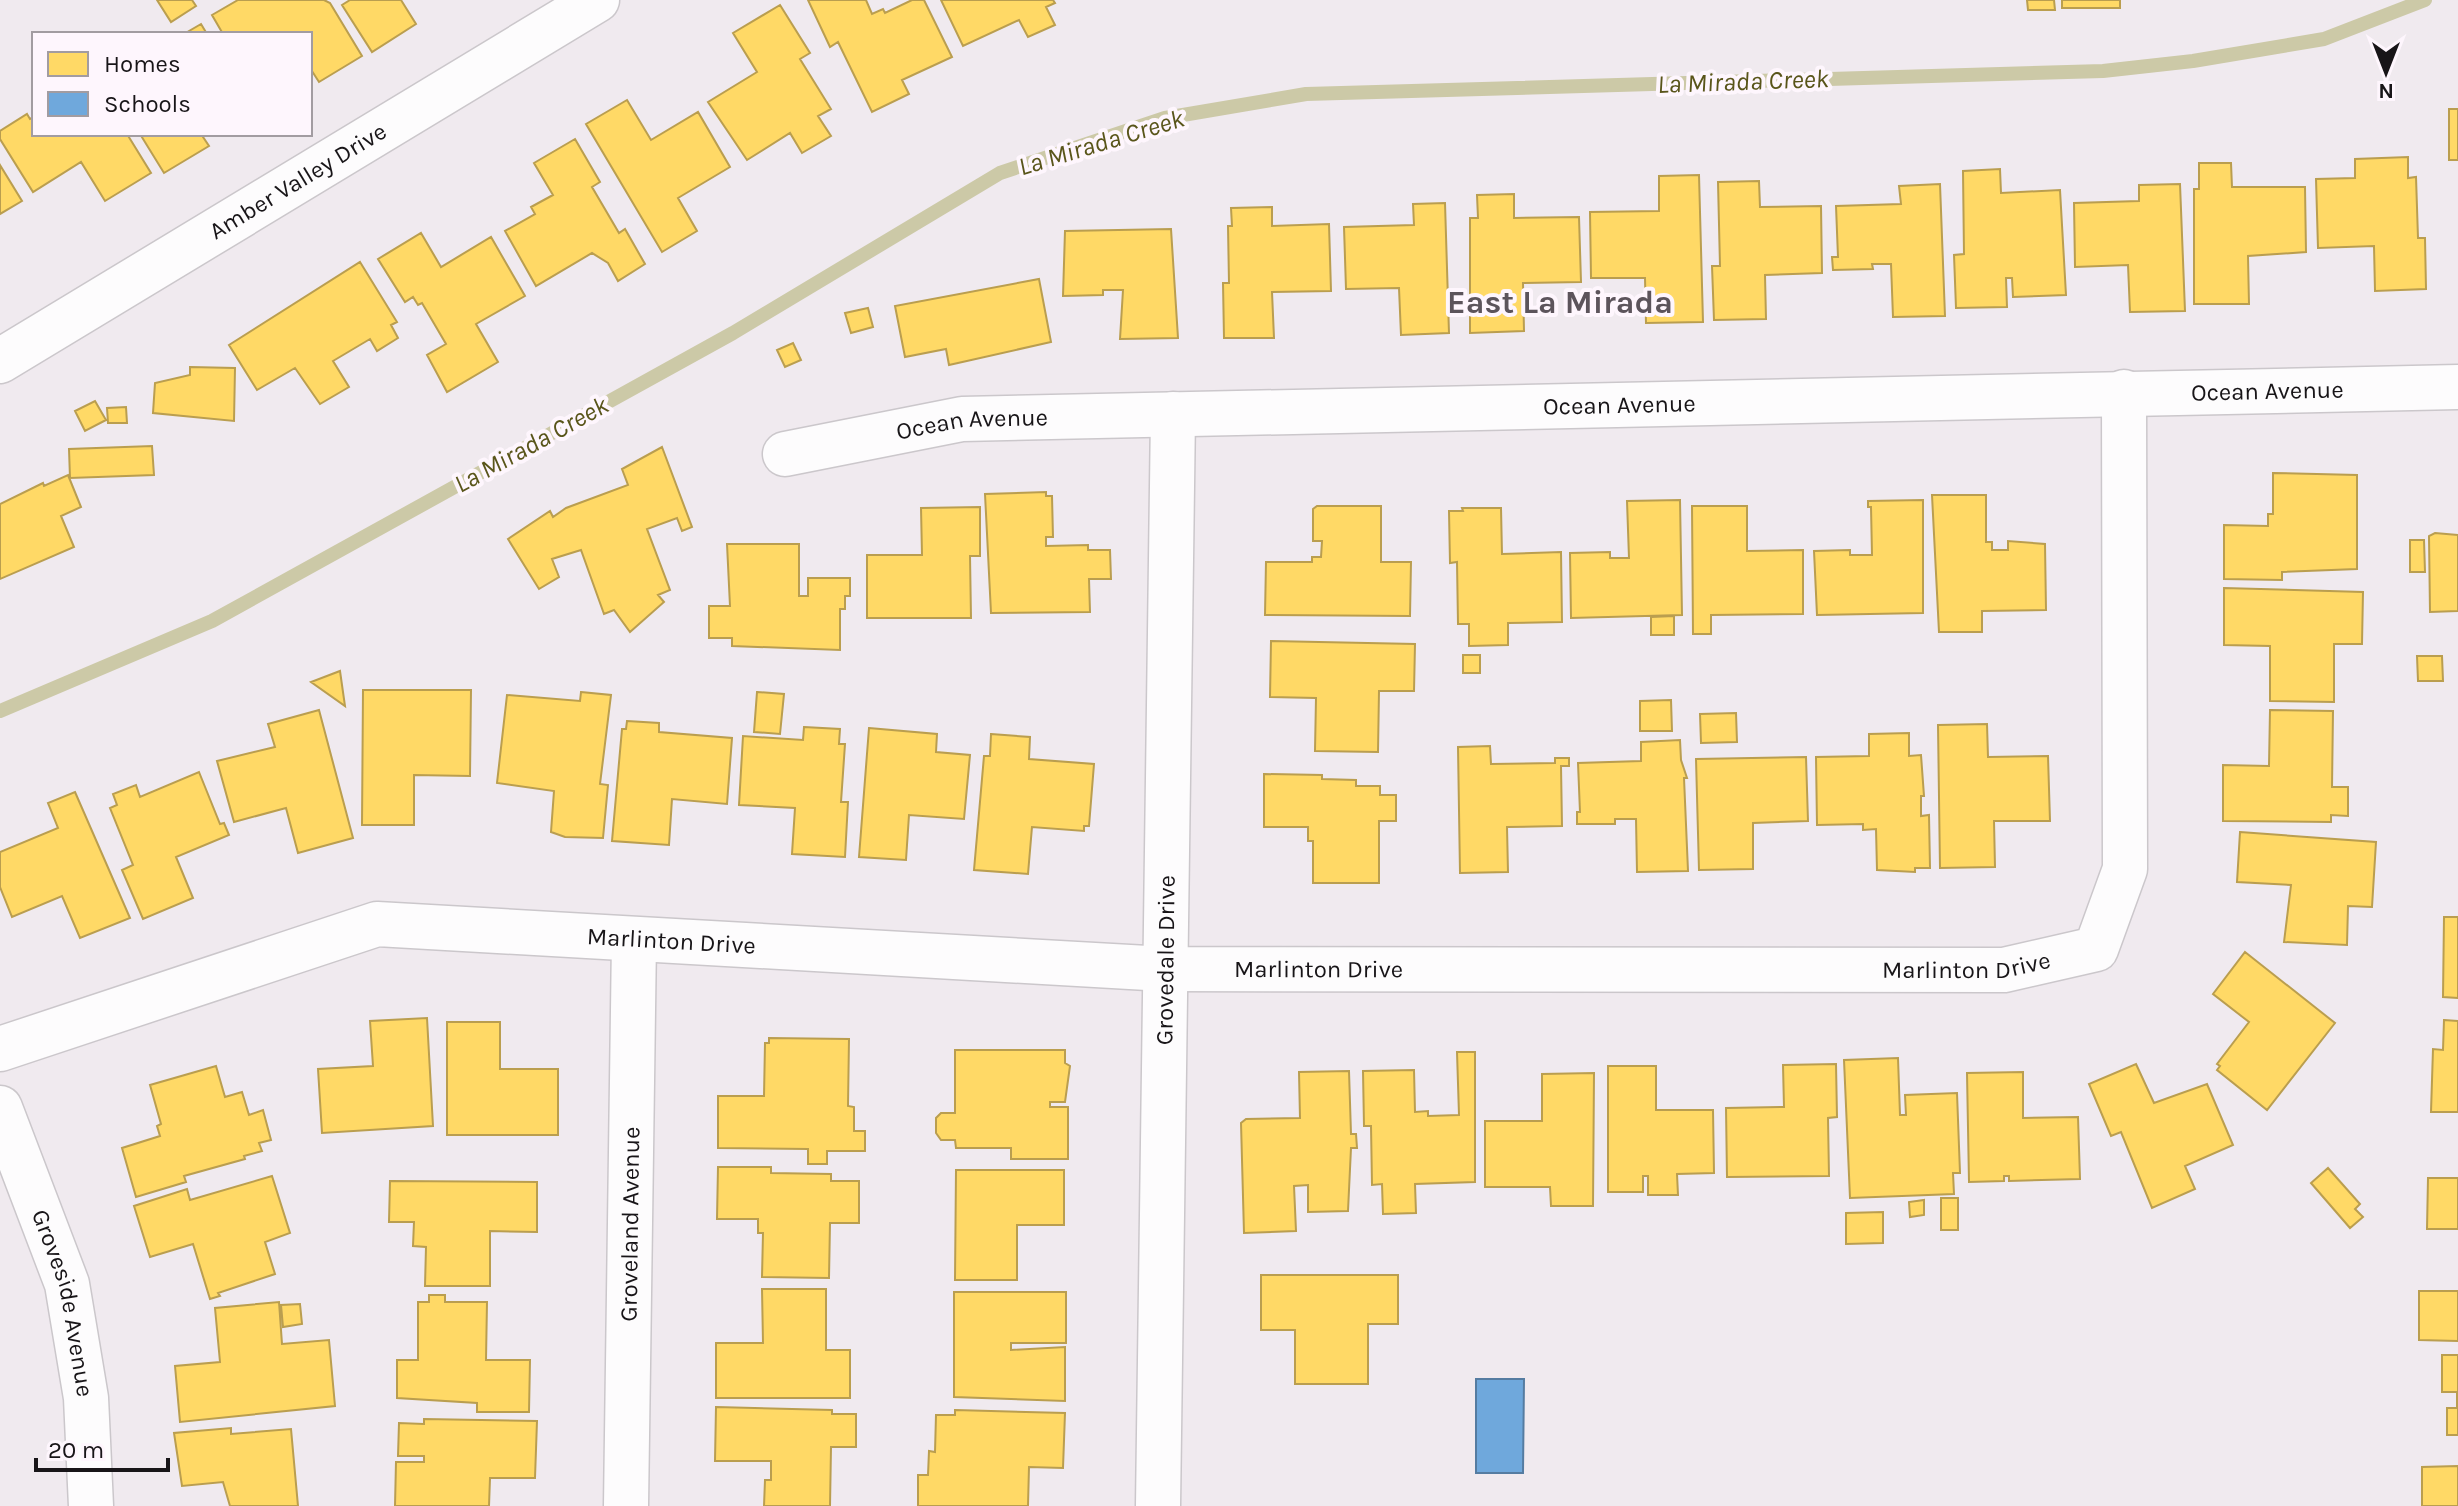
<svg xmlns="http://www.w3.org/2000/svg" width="2458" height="1506" font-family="Karla,sans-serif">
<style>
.homes{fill:#ffd966;stroke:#ba9e4f;stroke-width:2}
.schools{fill:#6fa8dc;stroke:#557ca1;stroke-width:2}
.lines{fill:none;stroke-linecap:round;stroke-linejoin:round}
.stream{stroke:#ccc9a7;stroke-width:14}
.street-casing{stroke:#cbc7cb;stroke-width:47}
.street{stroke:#fdfcfd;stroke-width:44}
.labels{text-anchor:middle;stroke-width:8;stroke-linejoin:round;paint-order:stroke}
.street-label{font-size:24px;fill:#181518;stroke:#fef6fd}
.water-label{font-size:26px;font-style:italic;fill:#59551a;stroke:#fef6fd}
.district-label{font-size:32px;font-weight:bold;fill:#5c545b;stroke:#fef6fd}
</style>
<rect width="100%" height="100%" fill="#f0eaef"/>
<path class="homes" d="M 157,0 L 192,0 L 196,6 L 171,22 Z
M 238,0 L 324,0 L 330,3 L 362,56 L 319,82 L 310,68 L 310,34 L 223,34 L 212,15 Z
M 350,0 L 401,0 L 416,24 L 372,52 L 342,5 Z
M 808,0 L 866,0 L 872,14 L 883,9 L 885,13 L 912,0 L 924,0 L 952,57 L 902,80 L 909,94 L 872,112 L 838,42 L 830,47 Z
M 941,0 L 1053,0 L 1055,3 L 1046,7 L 1055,25 L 1028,37 L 1019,20 L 963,46 Z
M 2027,0 L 2054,0 L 2055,10 L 2028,10 Z
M 2062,0 L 2120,0 L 2120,8 L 2062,8 Z
M 780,5 L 810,53 L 800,59 L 831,109 L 818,116 L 831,136 L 802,153 L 790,133 L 747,160 L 708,102 L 757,72 L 733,33 Z
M 201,24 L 207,34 L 184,34 Z
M 627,100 L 651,140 L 698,112 L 730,167 L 678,198 L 697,231 L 662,252 L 586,124 Z
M 2449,109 L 2458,109 L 2458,160 L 2449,160 Z
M 27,114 L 30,119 L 34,117 L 34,134 L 127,134 L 151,173 L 105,201 L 81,162 L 33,192 L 0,139 L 0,131 Z
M 140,134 L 201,134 L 209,146 L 164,173 Z
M 575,139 L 600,182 L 592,187 L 619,233 L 625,229 L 645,264 L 618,281 L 608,263 L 592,253 L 536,286 L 505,231 L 535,214 L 531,207 L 553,195 L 534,163 Z
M 2408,157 L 2408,178 L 2416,177 L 2418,238 L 2425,238 L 2426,289 L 2375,291 L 2374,246 L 2318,248 L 2316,179 L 2355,178 L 2355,159 Z
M 2199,163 L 2231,163 L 2232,187 L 2305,187 L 2306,252 L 2248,256 L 2249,304 L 2194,304 L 2194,189 L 2199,189 Z
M 0,165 L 22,201 L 0,214 Z
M 2000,169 L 2001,193 L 2060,190 L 2066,295 L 2013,297 L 2012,278 L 2006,278 L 2007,307 L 1956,308 L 1954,255 L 1964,254 L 1963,171 Z
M 1699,175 L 1703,322 L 1646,323 L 1645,278 L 1591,278 L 1590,212 L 1659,211 L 1659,176 Z
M 1759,181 L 1760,207 L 1821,206 L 1822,273 L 1765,275 L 1766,319 L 1714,320 L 1712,266 L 1720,266 L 1718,182 Z
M 1940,184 L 1945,316 L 1893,317 L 1891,264 L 1872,264 L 1873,269 L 1833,270 L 1832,257 L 1838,257 L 1836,206 L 1901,204 L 1899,186 Z
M 2180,184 L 2185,311 L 2130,312 L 2128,265 L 2075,267 L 2074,203 L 2139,201 L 2139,185 Z
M 1514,194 L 1514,218 L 1579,217 L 1581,282 L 1523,283 L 1524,331 L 1470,333 L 1470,218 L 1478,218 L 1477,195 Z
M 1445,203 L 1449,333 L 1401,335 L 1399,288 L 1346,289 L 1344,227 L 1414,225 L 1413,204 Z
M 1272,207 L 1272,226 L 1329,224 L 1331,291 L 1272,292 L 1274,338 L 1224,338 L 1223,283 L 1229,283 L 1228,226 L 1232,226 L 1231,208 Z
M 1171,229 L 1178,338 L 1120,339 L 1123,290 L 1103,290 L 1103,295 L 1063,296 L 1065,231 Z
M 421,233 L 441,267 L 491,237 L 525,296 L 476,324 L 498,362 L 447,392 L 427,355 L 446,344 L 422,303 L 418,305 L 413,297 L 405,302 L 378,259 Z
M 360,262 L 397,322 L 391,325 L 398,338 L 377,351 L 370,339 L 333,361 L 349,387 L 320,404 L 295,368 L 257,390 L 229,345 Z
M 1039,279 L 1051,342 L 949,365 L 946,349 L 905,357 L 895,306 Z
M 868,308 L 873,327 L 851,333 L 845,313 Z
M 793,343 L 801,360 L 785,367 L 777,350 Z
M 190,367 L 235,368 L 234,421 L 153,413 L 155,383 L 190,375 Z
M 95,401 L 106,420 L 85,431 L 75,411 Z
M 126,407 L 127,423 L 108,423 L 107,408 Z
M 152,446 L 154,475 L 70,478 L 69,449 Z
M 662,447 L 692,527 L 682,531 L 677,518 L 647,529 L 670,590 L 658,595 L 664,602 L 630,632 L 614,610 L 604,614 L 581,550 L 552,559 L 559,577 L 539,589 L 508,539 L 550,511 L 553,517 L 566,508 L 628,485 L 622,469 Z
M 2273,473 L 2357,475 L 2357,569 L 2282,572 L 2282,580 L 2224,579 L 2224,525 L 2268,526 L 2268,514 L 2273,514 Z
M 68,475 L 81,507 L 61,516 L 74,547 L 0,579 L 0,504 L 43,483 L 44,486 Z
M 1046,492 L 1046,496 L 1052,496 L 1053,537 L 1046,537 L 1046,546 L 1088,545 L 1088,550 L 1110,550 L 1111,579 L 1089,579 L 1090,612 L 991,613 L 985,494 Z
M 1932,495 L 1986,495 L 1986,542 L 1992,542 L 1992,550 L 2008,550 L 2008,541 L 2045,544 L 2046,610 L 1982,611 L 1982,632 L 1939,632 Z
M 1680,500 L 1682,615 L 1571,618 L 1570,553 L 1610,552 L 1610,558 L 1629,558 L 1627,501 Z
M 1923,500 L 1923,613 L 1817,615 L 1814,551 L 1850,550 L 1850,555 L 1872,555 L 1871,507 L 1868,507 L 1868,501 Z
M 1317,506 L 1381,506 L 1381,562 L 1411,562 L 1410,616 L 1265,615 L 1266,562 L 1312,562 L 1312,557 L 1321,557 L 1322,541 L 1313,541 L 1313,509 Z
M 1692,506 L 1747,506 L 1747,551 L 1803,550 L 1803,614 L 1711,615 L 1711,634 L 1693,634 Z
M 980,507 L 980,556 L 970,556 L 971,618 L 867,618 L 867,555 L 922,555 L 921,508 Z
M 1462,508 L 1501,508 L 1502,554 L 1561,552 L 1562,622 L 1508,623 L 1508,645 L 1469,646 L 1469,624 L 1458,624 L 1457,562 L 1450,563 L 1449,511 L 1463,511 Z
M 2435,533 L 2458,535 L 2458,611 L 2430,612 L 2429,536 Z
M 2410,540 L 2424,540 L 2425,572 L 2410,572 Z
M 727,544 L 799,544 L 799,596 L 808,596 L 808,578 L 850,578 L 850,596 L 845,596 L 845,609 L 840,609 L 840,650 L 732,646 L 732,638 L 709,638 L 709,606 L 730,606 Z
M 2224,588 L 2363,592 L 2362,644 L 2334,644 L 2334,702 L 2270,701 L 2270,646 L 2224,645 Z
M 1674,616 L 1674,635 L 1651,635 L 1651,617 Z
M 1271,641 L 1415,644 L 1414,691 L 1379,691 L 1378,752 L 1315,751 L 1316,698 L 1270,697 Z
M 1463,655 L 1480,655 L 1480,673 L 1463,673 Z
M 2417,656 L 2442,656 L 2443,681 L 2418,681 Z
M 340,671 L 345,706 L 311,682 Z
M 363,690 L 471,690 L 470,776 L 414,775 L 414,825 L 362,825 Z
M 581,692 L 611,695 L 600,784 L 608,785 L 603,838 L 565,837 L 551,832 L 554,791 L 497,783 L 507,695 L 580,701 Z
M 757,692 L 784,694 L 780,734 L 754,732 Z
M 1671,700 L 1672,731 L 1640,731 L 1640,701 Z
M 319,710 L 353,838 L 298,853 L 286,808 L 234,822 L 217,761 L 275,747 L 268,724 Z
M 2270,710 L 2333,711 L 2332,787 L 2348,787 L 2348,816 L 2331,815 L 2331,822 L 2223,821 L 2223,765 L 2269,766 Z
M 1736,713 L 1737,742 L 1701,743 L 1700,714 Z
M 627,721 L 659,723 L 659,732 L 732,738 L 727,804 L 672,799 L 669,845 L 612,841 L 622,729 L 626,729 Z
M 1987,724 L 1988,757 L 2048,756 L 2050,821 L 1994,821 L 1995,867 L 1940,868 L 1938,725 Z
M 804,727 L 840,729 L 839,744 L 845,744 L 841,802 L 848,802 L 845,857 L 792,854 L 795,808 L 739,805 L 743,736 L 803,740 Z
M 869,728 L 937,734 L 936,752 L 970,755 L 964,819 L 909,815 L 906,860 L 859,857 Z
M 1909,733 L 1909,756 L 1921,755 L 1924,796 L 1921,796 L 1921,816 L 1929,815 L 1930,868 L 1915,868 L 1915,872 L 1877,870 L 1876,829 L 1863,830 L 1863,824 L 1817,825 L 1816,757 L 1869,756 L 1869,734 Z
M 991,734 L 1030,737 L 1029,759 L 1094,764 L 1089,826 L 1084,826 L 1084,831 L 1032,827 L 1028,874 L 974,870 L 984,756 L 990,756 Z
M 1680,740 L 1681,760 L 1687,778 L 1684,778 L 1688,871 L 1637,872 L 1636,819 L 1615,819 L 1615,824 L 1577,824 L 1577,812 L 1580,812 L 1578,763 L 1641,761 L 1641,742 Z
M 1490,746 L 1491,764 L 1555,763 L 1555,758 L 1569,758 L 1569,766 L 1561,766 L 1562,826 L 1507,827 L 1508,872 L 1460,873 L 1458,747 Z
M 1806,757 L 1808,821 L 1753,823 L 1753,869 L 1699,870 L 1696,759 Z
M 199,772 L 220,824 L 224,823 L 229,835 L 176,857 L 193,898 L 143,919 L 122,870 L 133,865 L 110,808 L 117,805 L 113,794 L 136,785 L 140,797 Z
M 1264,774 L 1322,775 L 1322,779 L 1356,780 L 1356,786 L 1380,786 L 1380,795 L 1396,795 L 1396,821 L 1379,821 L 1379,883 L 1313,883 L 1313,841 L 1308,841 L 1308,827 L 1264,827 Z
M 75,792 L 130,918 L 80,938 L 62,896 L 12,917 L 0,887 L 0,852 L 58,828 L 48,803 Z
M 2240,832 L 2376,842 L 2372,907 L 2348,906 L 2347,945 L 2284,942 L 2291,885 L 2237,882 Z
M 2444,917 L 2458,917 L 2458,998 L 2443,997 Z
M 2245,952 L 2335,1023 L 2267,1110 L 2217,1070 L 2220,1066 L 2217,1064 L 2249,1022 L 2213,994 Z
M 427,1018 L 433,1126 L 322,1133 L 318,1069 L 373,1066 L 370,1021 Z
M 2444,1020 L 2458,1021 L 2458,1112 L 2431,1112 L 2433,1049 L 2443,1050 Z
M 447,1022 L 500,1022 L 500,1069 L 558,1069 L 558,1135 L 447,1135 Z
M 769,1038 L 849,1039 L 848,1106 L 854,1107 L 854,1131 L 865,1131 L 865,1151 L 827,1151 L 827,1164 L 808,1164 L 808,1149 L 718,1148 L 718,1096 L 764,1096 L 765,1043 L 769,1043 Z
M 955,1050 L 1065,1050 L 1065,1063 L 1070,1066 L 1065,1102 L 1050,1102 L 1050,1107 L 1068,1107 L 1068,1159 L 1011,1159 L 1011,1148 L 956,1148 L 955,1140 L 941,1140 L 936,1133 L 936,1118 L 941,1113 L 955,1113 Z
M 1457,1052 L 1475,1052 L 1475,1182 L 1415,1184 L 1416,1213 L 1383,1214 L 1382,1184 L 1372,1185 L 1371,1126 L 1364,1126 L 1363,1071 L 1414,1070 L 1415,1112 L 1428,1111 L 1428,1116 L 1459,1115 Z
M 1898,1058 L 1900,1115 L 1906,1115 L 1905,1095 L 1957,1093 L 1960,1173 L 1953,1173 L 1954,1194 L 1850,1198 L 1844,1060 Z
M 1836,1064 L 1837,1117 L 1828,1118 L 1829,1176 L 1727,1177 L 1726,1108 L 1784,1107 L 1783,1065 Z
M 2136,1064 L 2154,1103 L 2207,1084 L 2233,1145 L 2185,1166 L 2195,1189 L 2152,1208 L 2121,1132 L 2111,1136 L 2089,1084 Z
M 216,1066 L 225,1097 L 242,1092 L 249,1115 L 263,1110 L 271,1140 L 259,1143 L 262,1151 L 244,1156 L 245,1159 L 184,1176 L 186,1182 L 136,1197 L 122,1148 L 160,1136 L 157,1126 L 161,1124 L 150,1085 Z
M 1608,1066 L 1656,1066 L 1656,1110 L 1713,1110 L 1714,1173 L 1677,1174 L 1678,1195 L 1648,1195 L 1648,1176 L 1643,1176 L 1643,1192 L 1608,1192 Z
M 1349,1071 L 1351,1134 L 1356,1134 L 1357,1148 L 1351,1148 L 1348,1211 L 1308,1212 L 1308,1185 L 1294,1186 L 1296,1231 L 1244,1233 L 1241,1123 L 1246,1119 L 1300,1118 L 1299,1072 Z
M 2023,1072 L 2023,1118 L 2078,1117 L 2080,1179 L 2009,1181 L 2009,1176 L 2004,1176 L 2004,1181 L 1969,1182 L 1967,1073 Z
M 1594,1073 L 1593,1206 L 1551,1206 L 1550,1187 L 1485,1187 L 1485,1121 L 1542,1121 L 1542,1074 Z
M 718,1167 L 771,1167 L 771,1173 L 831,1174 L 831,1181 L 859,1181 L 859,1223 L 830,1223 L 829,1278 L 762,1277 L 763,1233 L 758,1233 L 758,1219 L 717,1219 Z
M 2328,1168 L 2360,1204 L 2355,1209 L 2363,1217 L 2350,1228 L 2311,1183 Z
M 956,1170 L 1064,1170 L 1064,1225 L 1017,1225 L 1017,1280 L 955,1280 Z
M 272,1176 L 290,1233 L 265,1242 L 275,1274 L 218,1293 L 220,1296 L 210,1299 L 193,1244 L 150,1257 L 134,1206 L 187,1189 L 190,1200 Z
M 2428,1178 L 2458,1178 L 2458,1229 L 2427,1229 Z
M 390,1181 L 537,1182 L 537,1232 L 490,1231 L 490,1286 L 425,1286 L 426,1247 L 413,1246 L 414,1222 L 389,1222 Z
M 1941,1198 L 1958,1198 L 1958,1230 L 1941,1230 Z
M 1924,1200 L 1924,1215 L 1910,1217 L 1909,1202 Z
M 1883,1212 L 1883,1243 L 1846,1244 L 1846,1213 Z
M 1261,1275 L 1398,1275 L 1398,1324 L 1368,1324 L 1368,1384 L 1295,1384 L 1295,1330 L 1261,1330 Z
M 762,1289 L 826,1289 L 826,1350 L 850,1350 L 850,1398 L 716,1398 L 716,1343 L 763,1343 Z
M 2419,1291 L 2458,1291 L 2458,1341 L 2419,1340 Z
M 954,1292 L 1066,1292 L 1066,1343 L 1011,1343 L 1011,1350 L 1065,1347 L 1065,1401 L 954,1397 Z
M 429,1295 L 445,1295 L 445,1302 L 487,1302 L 486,1360 L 530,1360 L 529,1412 L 477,1412 L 477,1403 L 397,1398 L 397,1360 L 418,1360 L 418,1302 L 429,1302 Z
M 279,1302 L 282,1344 L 329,1340 L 335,1406 L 180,1422 L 175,1366 L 220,1362 L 215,1308 Z
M 300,1304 L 302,1324 L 283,1327 L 281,1305 Z
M 2442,1355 L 2458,1355 L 2458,1435 L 2447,1435 L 2447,1408 L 2457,1408 L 2457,1392 L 2442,1392 Z
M 716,1407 L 832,1410 L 832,1414 L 856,1414 L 856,1447 L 831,1447 L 830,1506 L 764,1506 L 765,1480 L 771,1480 L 771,1461 L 715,1461 Z
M 955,1410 L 1065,1413 L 1063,1468 L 1029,1467 L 1028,1506 L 918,1506 L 918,1475 L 928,1475 L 929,1451 L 935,1452 L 936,1415 L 955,1415 Z
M 424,1419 L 537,1421 L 535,1478 L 490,1478 L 489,1506 L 395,1506 L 396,1462 L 424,1462 L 424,1456 L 398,1456 L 399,1423 L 424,1424 Z
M 231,1428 L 231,1434 L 291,1429 L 298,1506 L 230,1506 L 223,1482 L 182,1486 L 174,1433 Z
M 2458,1466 L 2458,1506 L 2422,1506 L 2422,1467 Z"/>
<path class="schools" d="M 1476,1379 L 1524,1379 L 1523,1473 L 1476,1473 Z"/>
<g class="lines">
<path class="stream" d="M 0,711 L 212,621 L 733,333 L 1000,173 L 1165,118 L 1306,94 L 2103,71 L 2193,61 L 2324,39 L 2425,0"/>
<g class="street-casing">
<g id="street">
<path id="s1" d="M 0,361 L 597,0"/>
<path id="s2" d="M 785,454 L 962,419 L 2458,387"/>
<path id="s3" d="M 0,1049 L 377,924 L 1165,969 L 2004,970 L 2096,949 L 2125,869 L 2124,392"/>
<path id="s4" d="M 0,1108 L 67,1284 L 86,1398 L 91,1506"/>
<path id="s5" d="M 626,1506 L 634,940"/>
<path id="s6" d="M 1158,1506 L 1173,414"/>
</g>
</g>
<use href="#street" class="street"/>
</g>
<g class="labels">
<g class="street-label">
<text dy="8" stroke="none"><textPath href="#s1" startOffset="348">Amber Valley Drive</textPath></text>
<text dy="8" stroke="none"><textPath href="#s2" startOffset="1486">Ocean Avenue</textPath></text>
<text dy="8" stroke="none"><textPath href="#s2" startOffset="838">Ocean Avenue</textPath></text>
<text dy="8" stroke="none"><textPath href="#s2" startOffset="190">Ocean Avenue</textPath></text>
<text dy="8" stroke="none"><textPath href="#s3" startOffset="692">Marlinton Drive</textPath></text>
<text dy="8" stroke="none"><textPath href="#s6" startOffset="546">Grovedale Drive</textPath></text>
<text dy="8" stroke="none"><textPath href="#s3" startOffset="1988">Marlinton Drive</textPath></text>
<text dy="8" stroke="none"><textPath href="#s3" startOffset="1340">Marlinton Drive</textPath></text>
<text dy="8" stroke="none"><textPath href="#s5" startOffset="282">Groveland Avenue</textPath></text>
<text dy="8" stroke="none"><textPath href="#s4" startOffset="206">Groveside Avenue</textPath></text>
</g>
<g class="water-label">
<text transform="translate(1743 81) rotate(-2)" y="9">La Mirada Creek</text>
<text transform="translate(1101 142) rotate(-17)" y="9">La Mirada Creek</text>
<text transform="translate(531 444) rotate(-29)" y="9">La Mirada Creek</text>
</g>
<g class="district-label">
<text x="1560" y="313">East La Mirada</text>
</g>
</g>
<rect x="32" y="32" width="280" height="104" fill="#fef6fd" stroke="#a29ca1" stroke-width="2"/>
<rect x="48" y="52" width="40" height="24" fill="#ffd966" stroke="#a29ca1" stroke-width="2"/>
<text x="104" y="72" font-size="24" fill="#181518">Homes</text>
<rect x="48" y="92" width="40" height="24" fill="#6fa8dc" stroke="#a29ca1" stroke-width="2"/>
<text x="104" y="112" font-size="24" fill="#181518">Schools</text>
<g transform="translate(2386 72) rotate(180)" stroke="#fef6fd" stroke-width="6" paint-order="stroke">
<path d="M0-6L14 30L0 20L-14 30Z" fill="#181518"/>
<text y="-12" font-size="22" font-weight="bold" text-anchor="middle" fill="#181518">N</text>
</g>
<path d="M36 1458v12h132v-12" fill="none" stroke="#181518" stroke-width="4"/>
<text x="48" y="1458" font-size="24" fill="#181518" stroke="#fef6fd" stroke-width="6" paint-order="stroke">20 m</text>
</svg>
